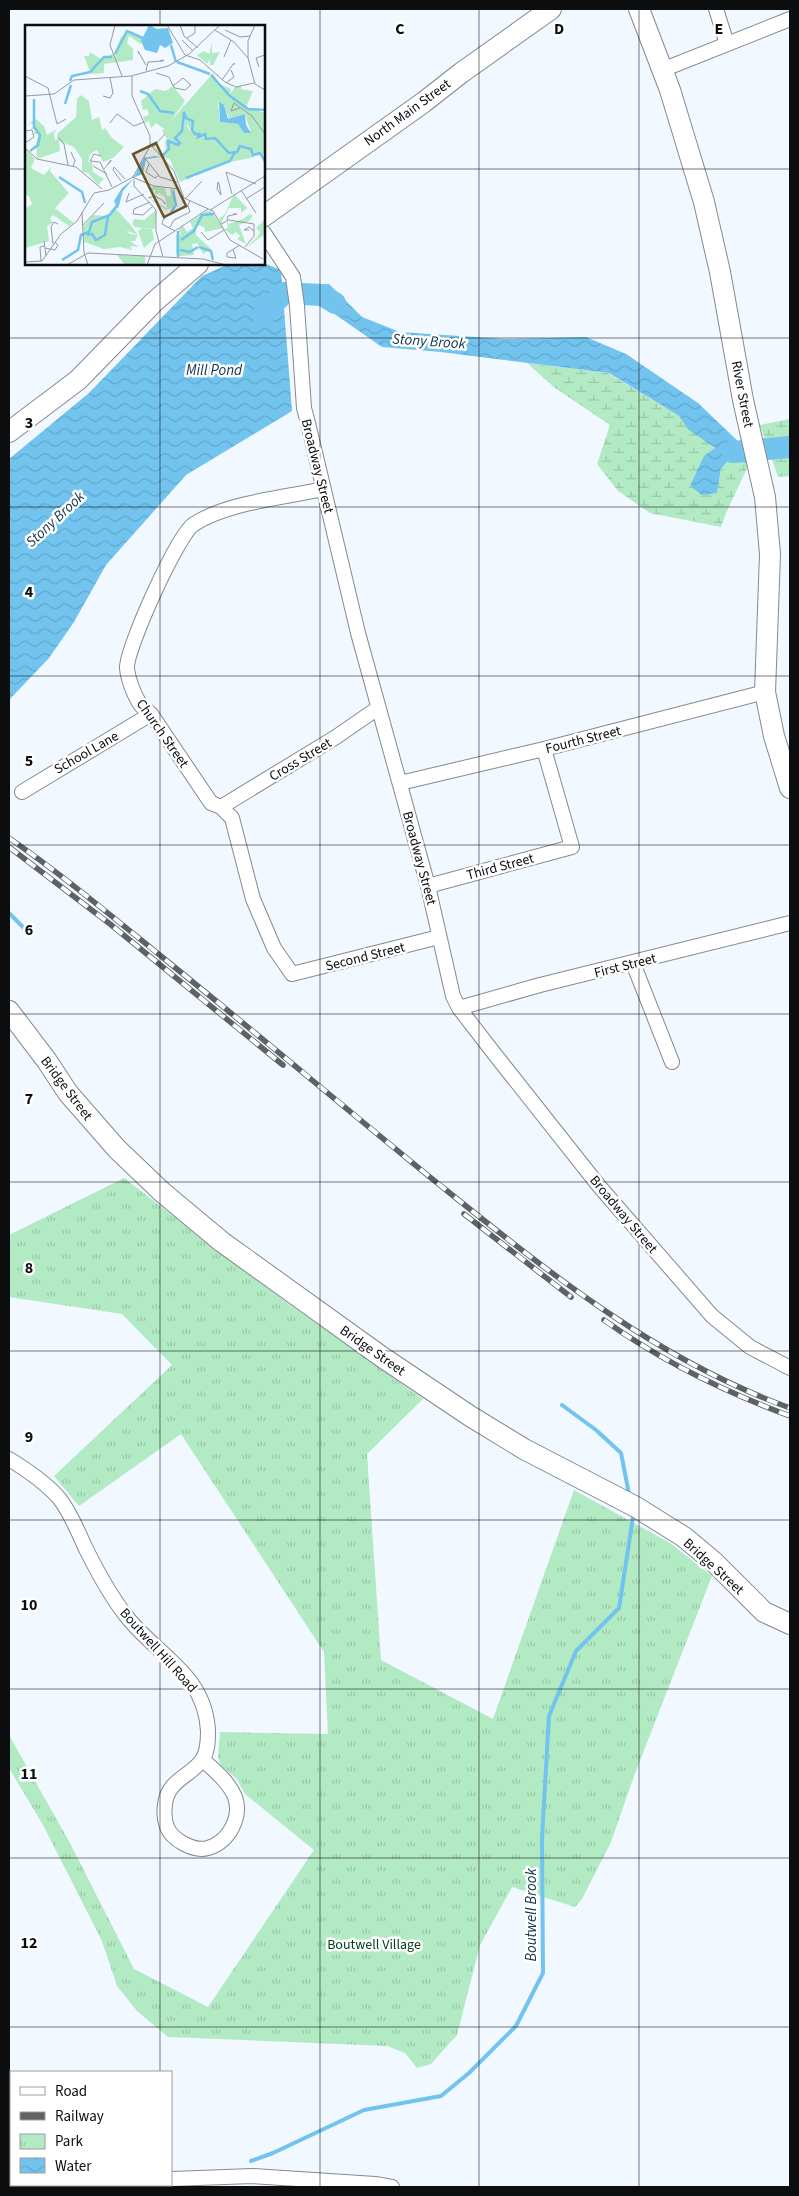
<svg xmlns="http://www.w3.org/2000/svg" width="799" height="2196" font-family="'Source Sans 3',sans-serif">
<style>
.wetland{fill:url(#wetland-marsh)}
.park{fill:url(#park-tufts)}
.water{fill:url(#water-waves)}
.lines{fill:none;stroke-linecap:round;stroke-linejoin:round}
.stream{stroke:#72c4ef;stroke-width:4}
.river{stroke:#72c4ef;stroke-width:22}
.minor-casing{stroke:#848a90;stroke-width:16}
.secondary-casing{stroke:#848a90;stroke-width:22}
.minor{stroke:#fff;stroke-width:14}
.secondary{stroke:#fff;stroke-width:20}
.rail-casing{stroke:#5e6265;stroke-width:5.5}
.rail{stroke:#fff;stroke-width:4;stroke-dasharray:11;stroke-linecap:butt}
.grid{fill:none;stroke:#0b0d0f;stroke-width:1;stroke-opacity:0.55}
.labels{text-anchor:middle;stroke-width:5;stroke-linejoin:round;paint-order:stroke}
.street-label{font-size:14px;fill:#0b0d0f;stroke:#fff}
.park-label{font-size:14px;fill:#003c1e;stroke:#fff}
.water-label{font-size:15px;font-style:italic;fill:#103547;stroke:#fff}
.inset-river{fill:none;stroke:#72c4ef;stroke-width:2.5}
.inset-road{fill:none;stroke:#959a9f;stroke-width:1}
.view{fill:#6a5625;fill-opacity:0.15;stroke:#6a5625;stroke-width:2.5}
.inset-edge{fill:none;stroke:#0b0d0f;stroke-width:2.5}
.grid-label{font-size:16px;text-anchor:middle;font-weight:bold;fill:#0b0d0f;stroke:#fff;stroke-width:5;stroke-linejoin:round;paint-order:stroke}
</style>
<defs>
<pattern id="wetland-marsh" width="20" height="14" patternUnits="userSpaceOnUse" patternTransform="scale(1.25)"><rect width="20" height="14" fill="#b2eac3"/><path d="M1 5h8M5 5V1M11 12h8M15 12V8" fill="none" stroke="#98c8a6"/></pattern>
<pattern id="park-tufts" width="24" height="20" patternUnits="userSpaceOnUse" patternTransform="scale(1.25)"><rect width="24" height="20" fill="#b2eac3"/><path d="M3 7l-1-3M5 7V3M7 7l1-3M15 17l-1-3M17 17v-4M19 17l1-3" fill="none" stroke="#98c8a6"/></pattern>
<pattern id="water-waves" width="16" height="10" patternUnits="userSpaceOnUse" patternTransform="scale(1.25)"><rect width="16" height="10" fill="#72c4ef"/><path d="M0 5q4-4 8 0t8 0" fill="none" stroke="#61a7cc"/></pattern>
</defs>
<rect width="100%" height="100%" fill="#f1f8ff"/>
<path class="wetland" d="M 527,363 L 608,373 L 679,416 L 715,449 L 717,493 L 721,468 L 730,459 L 749,464 L 726,513 L 721,527 L 650,513 L 618,491 L 597,464 L 610,425 L 555,388 Z
M 790,419 L 790,476 L 778,477 L 760,425 Z"/>
<path class="park" d="M 124,1178 L 283,1300 L 423,1399 L 367,1454 L 381,1660 L 493,1719 L 574,1490 L 670,1543 L 712,1576 L 634,1776 L 611,1842 L 582,1899 L 575,1907 L 512,1887 L 480,1945 L 457,2035 L 431,2064 L 417,2068 L 405,2053 L 387,2046 L 168,2037 L 137,2011 L 117,1986 L 102,1941 L 43,1825 L 9,1768 L 9,1735 L 70,1843 L 134,1969 L 208,2007 L 314,1850 L 245,1794 L 237,1779 L 221,1766 L 218,1757 L 220,1732 L 328,1734 L 324,1652 L 181,1434 L 79,1506 L 54,1476 L 172,1365 L 122,1314 L 9,1297 L 9,1235 Z"/>
<path class="water" d="M 264,263 L 281,270 L 292,411 L 186,475 L 106,565 L 74,622 L 49,658 L 9,700 L 9,459 L 89,393 L 202,276 L 229,264 Z
M 329,284 L 362,317 L 400,332 L 505,339 L 586,337 L 626,354 L 698,403 L 741,444 L 749,464 L 730,459 L 721,468 L 717,493 L 702,495 L 690,486 L 704,456 L 715,448 L 688,429 L 679,416 L 609,373 L 441,352 L 382,347 L 333,313 L 307,300 L 306,285 Z"/>
<g class="lines">
<path class="stream" d="M 9,913 L 26,930
M 562,1405 L 596,1430 L 621,1453 L 629,1494
M 251,2161 L 273,2153 L 364,2110 L 441,2096 L 469,2073 L 516,2026 L 543,1973 L 542,1838 L 549,1716 L 576,1651 L 619,1608 L 633,1517"/>
<path class="river" d="M 263,315 L 284,293 L 322,295 L 335,303
M 733,452 L 790,447"/>
<g class="minor-casing">
<path id="minor" d="M 716,9 L 727,44
M 662,70 L 790,19
M 264,233 L 293,277 L 297,306 L 304,408 L 308,423 L 358,633 L 428,886 L 453,996 L 459,1008 L 493,1052 L 599,1186 L 712,1316 L 750,1347 L 790,1368
M 323,489 C 283,498 229,502 194,524 C 178,534 126,649 127,668 C 128,679 134,695 140,704 C 142,708 148,711 151,714 L 211,803 L 221,807 L 232,818 L 253,899 L 274,948 L 292,974 L 439,937
M 400,783 L 544,749 L 765,692
M 22,792 L 151,714
M 221,807 L 336,737 L 378,708
M 428,886 L 572,847 L 544,749
M 633,963 L 672,1062
M 459,1008 L 540,985 L 790,923
M 9,1459 C 27,1470 45,1482 59,1498 C 71,1513 78,1532 86,1549 C 97,1571 111,1597 127,1617 C 159,1657 205,1674 208,1731 C 208,1740 208,1752 202,1760 C 190,1777 167,1780 165,1805 C 164,1812 164,1819 167,1827 C 172,1840 194,1852 208,1848 C 229,1842 242,1817 235,1797 C 229,1782 214,1770 203,1760
M 171,2179 L 252,2176 L 375,2184 L 392,2187
M 109,2187 L 127,2185"/>
</g>
<g class="secondary-casing">
<path id="secondary" d="M 639,9 L 670,90 L 704,202 L 720,272 L 743,400 L 765,497 L 770,554 L 765,692 L 774,736 L 790,788
M 264,216 L 424,102 L 461,73 L 551,9
M 9,432 L 78,380 L 154,302 L 198,264
M 9,1011 L 47,1061 L 68,1093 L 117,1149 L 162,1192 L 222,1242 L 382,1357 L 470,1416 L 524,1449 L 636,1507 L 684,1537 L 714,1562 L 764,1612 L 790,1624"/>
</g>
<use href="#minor" class="minor"/>
<use href="#secondary" class="secondary"/>
<g class="rail-casing">
<path id="rail" d="M 9,838 C 64,876 115,919 167,961 C 260,1036 352,1114 446,1190 C 553,1276 660,1361 790,1408
M 9,847 L 110,924 L 283,1065
M 464,1214 L 571,1297
M 604,1320 C 660,1360 725,1392 790,1416"/>
</g>
<use href="#rail" class="rail"/>
</g>
<path class="grid" d="M 160,9 L 160,26M 320,9 L 320,2187M 479,9 L 479,2187M 639,9 L 639,2187M 9,169 L 26,169M 264,169 L 790,169M 160,264 L 160,2072M 9,338 L 790,338M 9,507 L 790,507M 9,676 L 790,676M 9,845 L 790,845M 9,1014 L 790,1014M 9,1182 L 790,1182M 9,1351 L 790,1351M 9,1520 L 790,1520M 9,1689 L 790,1689M 9,1858 L 790,1858M 9,2027 L 790,2027M 160,2185 L 160,2187"/>
<g class="labels">
<g class="street-label">
<text transform="translate(407 112) rotate(-36)" y="5">North Main Street</text>
<text transform="translate(743 394) rotate(79)" y="5">River Street</text>
<text transform="translate(318 466) rotate(76)" y="5">Broadway Street</text>
<text transform="translate(163 733) rotate(55)" y="5">Church Street</text>
<text transform="translate(583 739) rotate(-14)" y="5">Fourth Street</text>
<text transform="translate(86 752) rotate(-30)" y="5">School Lane</text>
<text transform="translate(300 759) rotate(-31)" y="5">Cross Street</text>
<text transform="translate(420 858) rotate(75)" y="5">Broadway Street</text>
<text transform="translate(500 866) rotate(-15)" y="5">Third Street</text>
<text transform="translate(365 956) rotate(-14)" y="5">Second Street</text>
<text transform="translate(625 965) rotate(-14)" y="5">First Street</text>
<text transform="translate(67 1088) rotate(53)" y="5">Bridge Street</text>
<text transform="translate(624 1214) rotate(50)" y="5">Broadway Street</text>
<text transform="translate(373 1350) rotate(35)" y="5">Bridge Street</text>
<text transform="translate(714 1566) rotate(42)" y="5">Bridge Street</text>
<text transform="translate(159 1650) rotate(48)" y="5">Boutwell Hill Road</text>
</g>
<g class="park-label">
<text x="374" y="1949">Boutwell Village</text>
</g>
<g class="water-label">
<text transform="translate(429 341) rotate(4)" y="5">Stony Brook</text>
<text x="214" y="375">Mill Pond</text>
<text transform="translate(55 519) rotate(-43)" y="5">Stony Brook</text>
<text transform="translate(531 1915) rotate(-90)" y="5">Boutwell Brook</text>
</g>
</g>
<g transform="translate(25 25)">
<rect width="240" height="240" fill="#f1f8ff"/>
<path d="M 117,203 L 127,204 L 129,214 L 119,223 L 113,206 Z" fill="#b2eac3"/>
<path d="M 92,230 L 120,231 L 120,240 L 100,240 Z" fill="#b2eac3"/>
<path d="M 187,18 L 187,28 L 195,27 L 188,40 L 185,40 L 185,34 L 182,39 L 172,30 L 179,26 L 184,29 ZM 158,81 L 203,124 L 218,121 L 235,126 L 238,130 L 228,131 L 218,125 L 205,129 L 189,117 L 168,111 L 159,92 L 148,136 L 136,131 L 143,124 L 140,116 L 145,116 L 140,111 ZM 89,183 L 91,196 L 105,209 L 113,210 L 110,216 L 105,216 L 114,222 L 105,221 L 107,225 L 95,222 L 79,224 L 60,217 L 58,202 L 68,190 L 82,191 Z" fill="#b2eac3"/>
<path d="M 131,185 L 130,204 L 110,202 L 107,199 L 109,194 L 119,195 Z" fill="#b2eac3"/>
<path d="M 106,6 L 119,14 L 116,19 L 104,11 L 102,18 L 108,24 L 108,35 L 79,39 L 79,48 L 66,49 L 59,31 L 64,31 L 65,27 L 76,34 L 89,28 L 92,34 L 90,27 L 96,12 ZM 188,48 L 194,59 L 206,64 L 205,69 L 210,62 L 216,61 L 216,64 L 228,66 L 221,82 L 240,88 L 240,130 L 218,121 L 203,124 L 190,112 L 171,106 L 168,94 L 162,89 L 162,102 L 170,112 L 187,115 L 204,128 L 218,125 L 230,132 L 195,139 L 155,157 L 141,126 L 140,117 L 143,115 L 137,106 L 139,104 L 131,98 L 126,103 L 124,96 L 120,98 L 118,92 L 124,90 L 122,84 L 118,85 L 116,76 L 130,64 L 141,66 L 148,61 L 160,76 L 145,97 ZM 193,78 L 199,80 L 204,94 L 220,89 L 226,108 L 219,108 L 213,99 L 195,97 ZM 56,70 L 64,76 L 67,95 L 74,92 L 77,105 L 80,103 L 87,113 L 99,122 L 88,133 L 78,137 L 72,125 L 65,129 L 63,137 L 67,137 L 68,147 L 79,154 L 73,160 L 63,148 L 57,147 L 57,134 L 49,122 L 34,116 L 35,126 L 12,134 L 11,118 L 14,109 L 9,109 L 11,104 L 6,104 L 9,101 L 6,98 L 0,101 L 11,94 L 19,101 L 22,110 L 32,104 L 29,108 L 30,115 L 33,114 L 32,109 L 51,92 L 52,74 ZM 0,123 L 10,134 L 6,143 L 19,150 L 26,142 L 25,146 L 44,168 L 30,183 L 49,198 L 44,201 L 28,190 L 25,193 L 28,198 L 22,201 L 24,216 L 0,223 L 0,184 L 7,179 L 4,171 L 0,170 ZM 128,161 L 140,163 L 142,171 L 146,171 L 145,164 L 150,164 L 149,182 L 141,185 L 126,175 L 124,173 L 142,183 L 140,172 L 134,168 L 130,170 L 130,165 L 124,167 ZM 209,169 L 222,183 L 216,188 L 216,183 L 204,183 L 196,198 L 194,194 L 200,189 ZM 89,182 L 104,198 L 113,210 L 97,204 L 92,198 L 82,198 L 80,193 ZM 182,186 L 186,186 L 198,203 L 180,207 L 179,202 L 171,199 L 171,210 L 186,224 L 178,229 L 181,234 L 172,218 L 167,219 L 169,230 L 154,231 L 151,229 L 151,210 L 156,210 L 154,204 L 158,201 L 162,207 L 168,203 L 165,197 ZM 225,189 L 228,191 L 224,196 L 214,200 L 221,219 L 212,214 L 215,211 L 211,207 L 207,210 L 199,204 L 203,203 L 202,197 L 204,199 L 218,194 ZM 240,194 L 240,209 L 221,223 L 233,211 L 235,207 L 231,203 ZM 59,209 L 67,209 L 71,215 L 79,210 L 85,212 L 85,224 L 59,217 Z" fill="#b2eac3" fill-rule="evenodd"/>
<path d="M 124,0 L 132,4 L 143,3 L 148,18 L 140,23 L 135,20 L 132,28 L 120,25 L 116,16 ZM 194,77 L 199,80 L 203,94 L 220,89 L 221,100 L 226,108 L 219,108 L 213,99 L 195,97 ZM 130,131 L 136,132 L 121,134 L 118,149 L 110,152 L 98,166 L 93,184 L 89,176 L 97,163 L 108,154 L 119,133 Z" fill="#72c4ef"/>
<path class="inset-river" d="M 146,20 L 151,37M 90,29 L 102,6 L 120,14M 152,37 L 185,49M 186,50 L 205,71 L 223,84 L 240,85M 45,56 L 47,51 L 65,47 L 79,32 L 87,32M 115,66 L 123,69 L 135,86 L 149,88M 40,79 L 46,60M 5,126 L 13,120 L 15,110 L 9,102 L 9,74M 136,132 L 144,124 L 143,116 L 153,120 L 155,118 L 150,113 L 157,106 L 159,87 L 161,93 L 168,96 L 167,105 L 170,109 L 174,109 L 173,112 L 180,109 L 181,114 L 190,113 L 204,128 L 212,127 L 215,121 L 226,124 L 228,130 L 235,128 L 240,136M 34,152 L 57,167 L 60,178M 161,153 L 205,136 L 210,127M 146,187 L 151,180 L 148,166M 153,206 L 153,232M 62,210 L 67,209 L 71,215 L 80,210 L 83,191M 156,215 L 169,206 L 177,190 L 189,189M 174,222 L 186,226 L 188,235M 155,225 L 165,227 L 173,222M 37,235 L 53,225 L 56,210 L 64,207 L 67,197 L 85,190 L 93,179"/>
<path class="inset-road" d="M 90,0 L 85,20 L 97,51M 142,0 L 160,30 L 175,35 L 200,57 L 211,62 L 229,58M 155,0 L 159,11 L 173,23M 230,0 L 223,16 L 223,33 L 230,59 L 240,65M 190,5 L 209,17 L 223,33M 200,5 L 215,12 L 225,11M 162,13 L 170,8 L 170,0M 159,17 L 157,15 L 168,26M 114,29 L 113,26 L 121,40M 199,32 L 206,15M 234,42 L 231,33 L 240,30M 121,46 L 123,37 L 138,36 L 139,35 L 135,36M 131,48 L 144,52 L 148,61M 0,51 L 23,63 L 32,99 L 41,94M 158,53 L 166,60 L 160,65 L 150,63 L 148,61 ZM 197,55 L 209,38 L 209,40M 201,58 L 209,52 L 206,45M 0,71 L 29,69 L 49,55 L 106,51 L 143,41 L 164,29 L 195,0M 78,71 L 85,73 L 88,68 L 85,53M 215,83 L 206,86 L 209,78 L 227,91 L 240,109M 85,98 L 92,89 L 109,101 L 119,97M 0,106 L 7,105 L 9,112 L 0,118M 33,112 L 39,119 L 43,140M 125,119 L 149,146 L 159,173 L 188,186 L 205,215 L 238,234M 128,122 L 140,109M 0,123 L 12,134 L 51,142 L 77,164M 46,127 L 50,136 L 48,141M 76,131 L 69,129 L 65,136 L 75,137 L 87,162M 119,132 L 135,152 L 152,157M 124,139 L 121,147 L 130,153 L 134,150M 68,141 L 82,149M 79,144 L 86,136 L 86,135 L 83,139M 107,152 L 129,161 L 154,164M 109,155 L 109,161 L 131,185 L 131,206 L 138,232M 96,156 L 88,145 L 89,142 L 100,154M 193,157 L 194,159 L 196,170 L 192,164 ZM 216,165 L 231,188M 104,168 L 101,177 L 119,169M 207,169 L 201,147 L 231,159M 123,173 L 130,171 L 137,175 L 140,178 L 140,179 L 138,176M 160,174 L 177,156M 221,174 L 240,162M 125,177 L 109,184 L 108,189 L 118,190 L 128,181M 185,185 L 240,151M 57,188 L 59,227 L 63,240M 202,195 L 203,191 L 212,189 L 208,189M 196,199 L 204,195 L 229,199 L 229,211 L 220,222M 57,201 L 79,178M 145,202 L 149,195 L 165,187 L 163,181M 224,205 L 219,205 L 224,202 L 229,206M 150,206 L 137,199 L 138,195 L 144,189 L 162,182 L 165,176M 176,207 L 183,215 L 199,205M 19,216 L 21,231M 28,219 L 26,202 L 29,197 L 33,199M 20,223 L 30,225 L 33,220 L 30,217M 208,225 L 211,233 L 202,232 L 202,228 L 215,220M 16,236 L 15,222 L 19,221M 17,236 L 36,209 L 52,196 L 69,168 L 84,165 L 108,152 L 125,121 L 125,111 L 107,71 L 107,51M 0,237 L 17,236M 42,240 L 63,228 L 178,234 L 201,240M 122,240 L 130,219 L 183,184"/>
<path class="view" d="M 131,118 L 161,181 L 139,192 L 108,129 Z"/>
<rect width="240" height="240" class="inset-edge"/>
</g>
<g class="grid-label">
<text x="400" y="34">C</text>
<text x="559" y="34">D</text>
<text x="719" y="34">E</text>
<text x="29" y="428">3</text>
<text x="29" y="597">4</text>
<text x="29" y="766">5</text>
<text x="29" y="935">6</text>
<text x="29" y="1104">7</text>
<text x="29" y="1273">8</text>
<text x="29" y="1442">9</text>
<text x="29" y="1610">10</text>
<text x="29" y="1779">11</text>
<text x="29" y="1948">12</text>
</g>
<rect width="799" height="2196" fill="none" stroke="#0b0d0f" stroke-width="20"/>
<rect x="10" y="2071" width="162" height="115" fill="#ffffff" stroke="#9d9e9f"/>
<rect x="20" y="2087" width="25" height="8" fill="#ffffff" stroke="#9d9e9f"/>
<text x="55" y="2096" font-size="15" fill="#0b0d0f">Road</text>
<rect x="20" y="2112" width="25" height="8" fill="#5e6265" stroke="#9d9e9f"/>
<text x="55" y="2121" font-size="15" fill="#0b0d0f">Railway</text>
<rect x="20" y="2134" width="25" height="15" fill="url(#park-tufts)" stroke="#9d9e9f"/>
<text x="55" y="2146" font-size="15" fill="#0b0d0f">Park</text>
<rect x="20" y="2158" width="25" height="15" fill="url(#water-waves)" stroke="#9d9e9f"/>
<text x="55" y="2171" font-size="15" fill="#0b0d0f">Water</text>
</svg>
